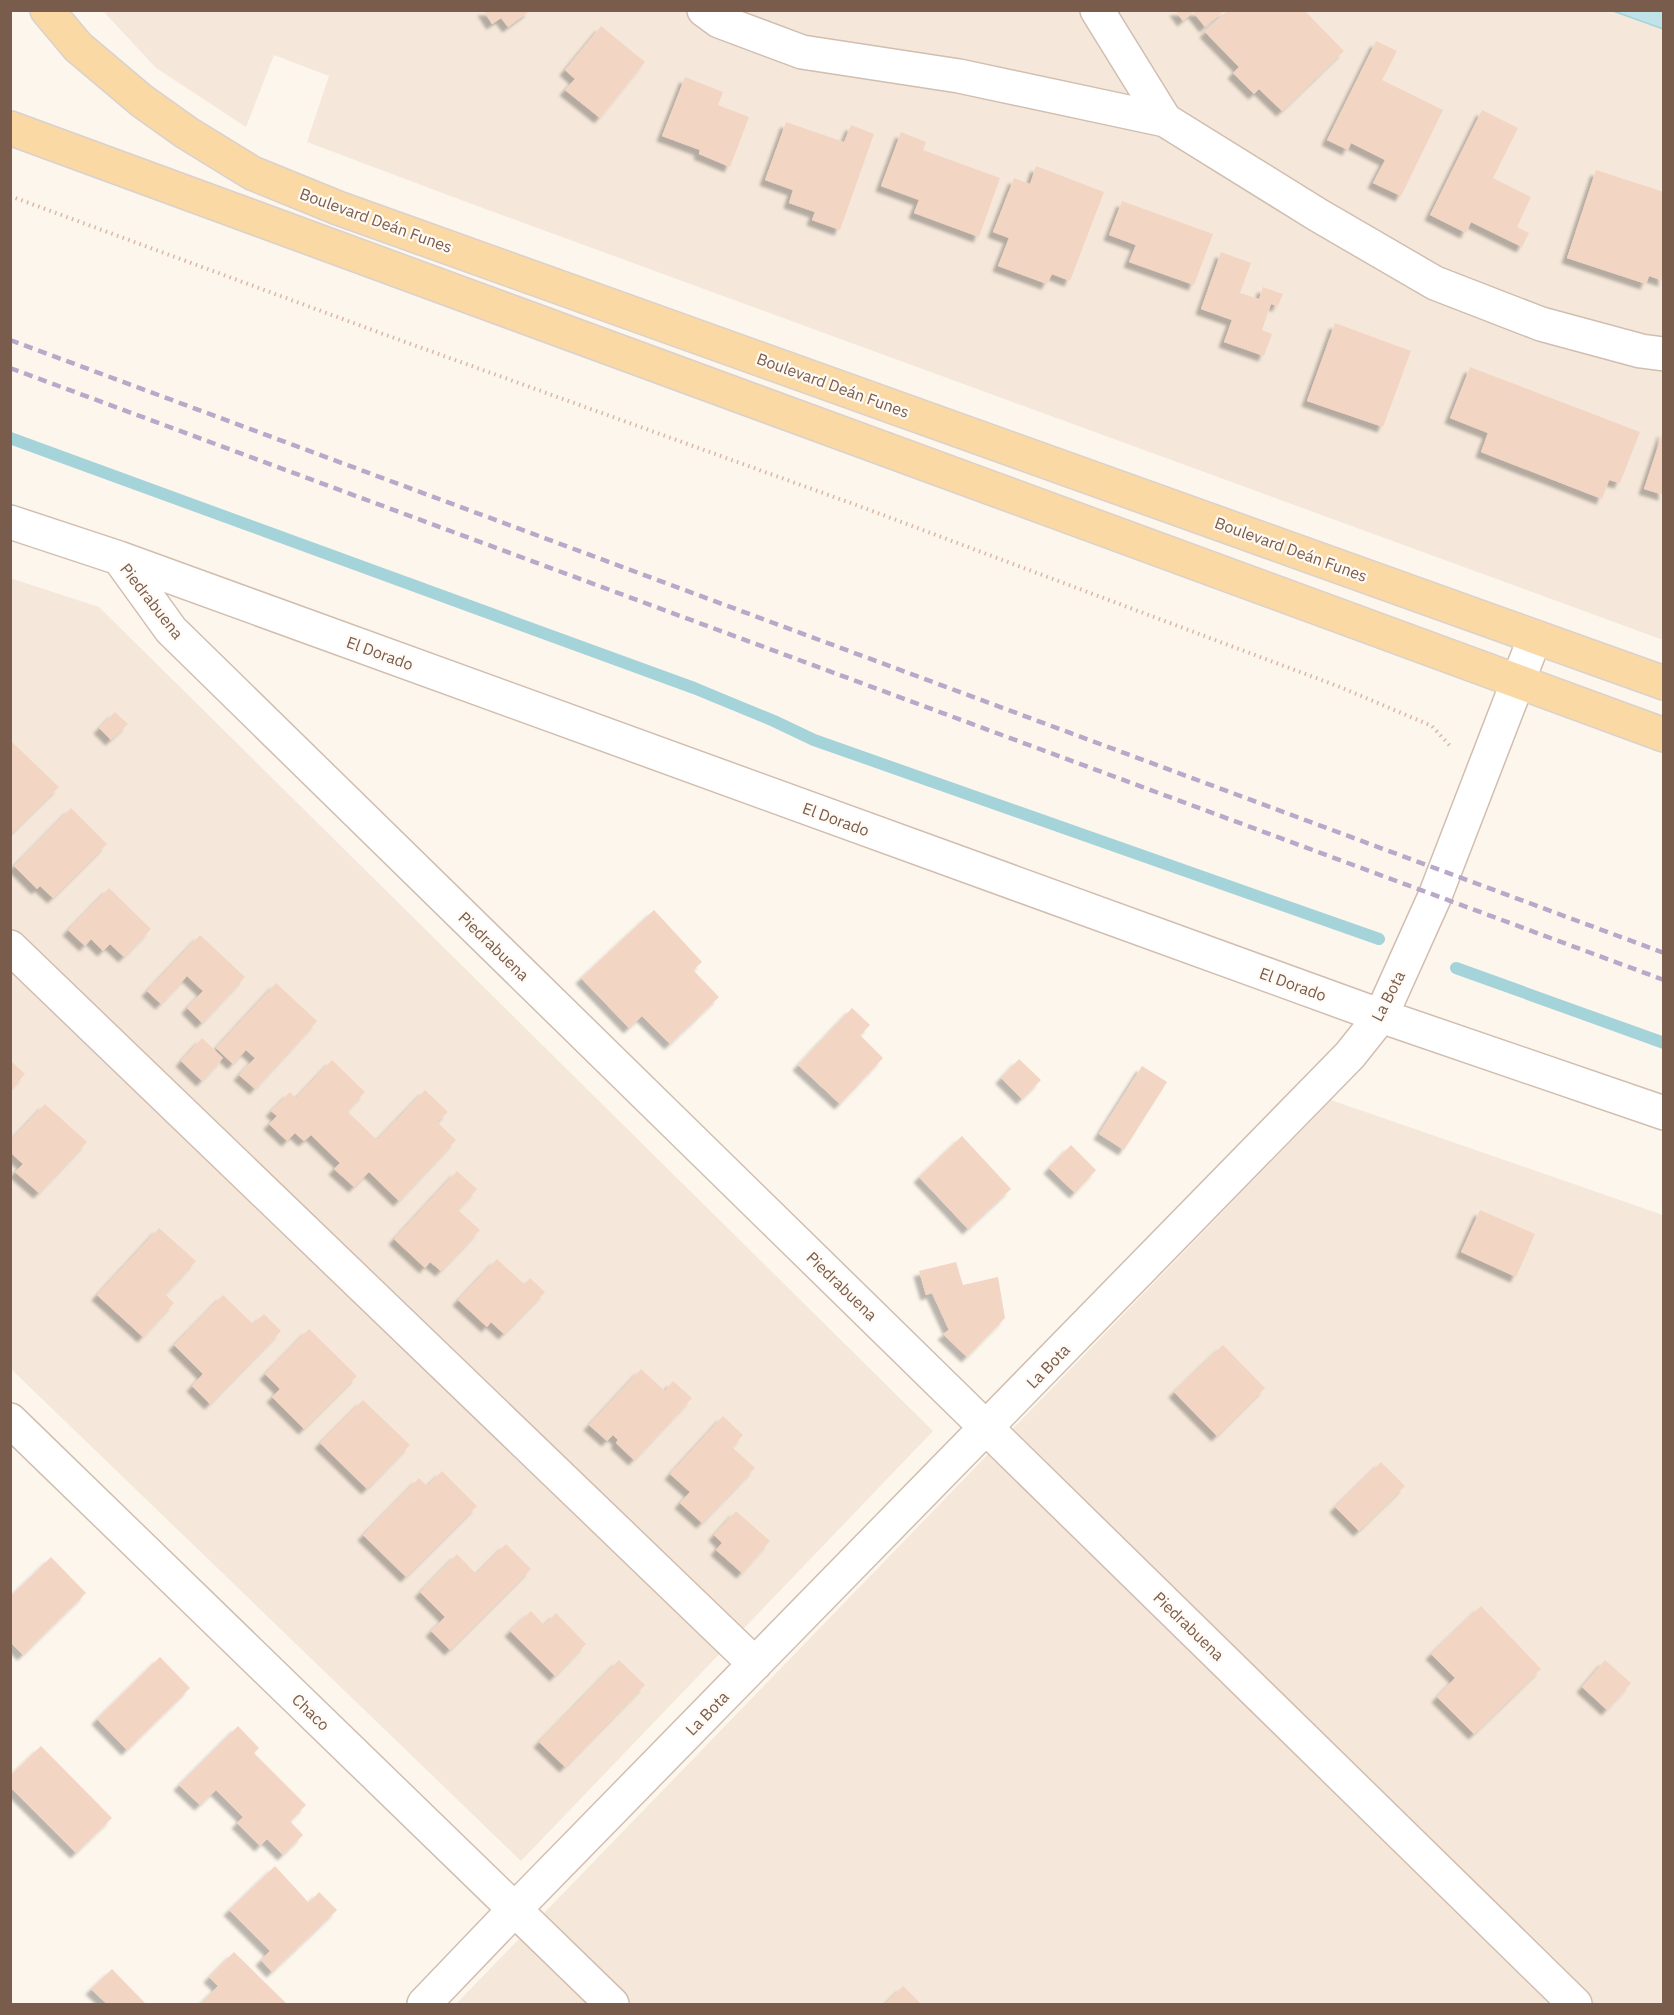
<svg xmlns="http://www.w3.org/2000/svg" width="1674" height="2015" font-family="'IBM Plex Sans',sans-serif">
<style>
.residential{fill:#f5e8da}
.water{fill:#bfe3e8;stroke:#a5d3da;stroke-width:1.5}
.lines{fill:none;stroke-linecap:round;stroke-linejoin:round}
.stream{stroke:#a5d3da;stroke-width:12}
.building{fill:#f3d5c3;filter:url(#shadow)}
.minor-casing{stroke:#d1beb0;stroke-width:36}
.major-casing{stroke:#dad1cd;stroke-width:36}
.path{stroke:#d9b8a5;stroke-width:4;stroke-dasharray:1.5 4.5;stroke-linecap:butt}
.minor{stroke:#fff;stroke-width:33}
.major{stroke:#fbd9a5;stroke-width:33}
.rail{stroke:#b9a8c9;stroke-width:4.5;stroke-dasharray:9 6;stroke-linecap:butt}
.labels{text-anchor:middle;stroke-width:4.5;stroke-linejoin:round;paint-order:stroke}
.street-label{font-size:16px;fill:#7a5c4d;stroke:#fffaf3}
</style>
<defs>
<filter id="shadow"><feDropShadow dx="-5.5" dy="5.5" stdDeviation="1.5" flood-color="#0004"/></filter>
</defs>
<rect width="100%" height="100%" fill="#fdf6ec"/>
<path class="residential" d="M 1613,10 L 1663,29 L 1663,640 L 461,200 L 307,142 L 329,76 L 274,55 L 246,127 L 156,68 L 103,11 Z
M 10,578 L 99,607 L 933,1431 L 521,1861 L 11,1369 Z
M 1331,1100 L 1663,1215 L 1663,2004 L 456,2004 Z"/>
<path class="water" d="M 1613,11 L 1663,11 L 1663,29 Z"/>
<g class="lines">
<path class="stream" d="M 10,438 L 694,688 L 774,721 L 814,740 L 1379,939
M 1456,968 L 1664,1043"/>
</g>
<path class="building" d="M 483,10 L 531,10 L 508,27 L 501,18 L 492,24 Z
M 1175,10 L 1225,10 L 1205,27 L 1193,12 L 1183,21 Z
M 1228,10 L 1304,10 L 1344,51 L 1282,111 L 1259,89 L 1254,94 L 1233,73 L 1239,67 L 1205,32 Z
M 601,26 L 645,62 L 600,118 L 565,90 L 575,79 L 565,70 Z
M 1376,41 L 1397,51 L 1382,80 L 1443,110 L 1401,196 L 1373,183 L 1385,160 L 1351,143 L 1348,150 L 1327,140 Z
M 685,77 L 723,92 L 718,105 L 749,117 L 730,167 L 699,154 L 700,150 L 662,136 Z
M 1482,110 L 1518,128 L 1493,178 L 1531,197 L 1517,227 L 1529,233 L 1522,247 L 1471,222 L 1466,233 L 1430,215 Z
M 786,122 L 844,142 L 851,125 L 874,134 L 840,230 L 812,220 L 815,212 L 789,203 L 793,190 L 765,180 Z
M 901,132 L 926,142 L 923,150 L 1000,178 L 979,237 L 914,213 L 919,200 L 881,186 Z
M 1036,166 L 1104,192 L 1070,281 L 1052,274 L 1047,284 L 998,266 L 1009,238 L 993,232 L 1014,178 L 1030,184 Z
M 1596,170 L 1664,192 L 1662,236 L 1664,236 L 1664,281 L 1649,276 L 1646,284 L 1567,258 Z
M 1122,201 L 1213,234 L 1194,285 L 1129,262 L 1136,245 L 1109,235 Z
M 1221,252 L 1251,263 L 1240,293 L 1259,299 L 1263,287 L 1283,294 L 1278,306 L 1271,304 L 1262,330 L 1272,334 L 1264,356 L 1224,342 L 1232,320 L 1201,309 Z
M 1335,323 L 1411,351 L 1383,427 L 1307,401 Z
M 1470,367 L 1640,432 L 1620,483 L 1609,480 L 1602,499 L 1481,452 L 1488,433 L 1450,418 Z
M 1663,431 L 1664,431 L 1664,495 L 1644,489 Z
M 115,712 L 128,724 L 111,740 L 99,728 Z
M 12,742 L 59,787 L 10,835 L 10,744 Z
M 71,808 L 107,844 L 53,898 L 40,886 L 37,889 L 14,866 Z
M 109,888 L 151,929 L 124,957 L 110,944 L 103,951 L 91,939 L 85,946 L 68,930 Z
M 654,910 L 702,962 L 693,970 L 719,997 L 670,1044 L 642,1016 L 629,1028 L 581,978 Z
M 200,935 L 245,977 L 202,1023 L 187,1008 L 203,991 L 187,976 L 161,1004 L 147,991 Z
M 276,983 L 317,1021 L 255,1089 L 239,1075 L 255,1058 L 246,1050 L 233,1064 L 216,1048 Z
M 852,1008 L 870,1025 L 860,1035 L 883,1058 L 840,1104 L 798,1065 Z
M 202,1038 L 223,1058 L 202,1081 L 181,1061 Z
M 1019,1059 L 1041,1080 L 1022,1099 L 1001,1078 Z
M 10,1060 L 25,1074 L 10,1090 Z
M 332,1060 L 365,1092 L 347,1111 L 377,1140 L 425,1090 L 448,1112 L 437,1122 L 456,1140 L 399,1201 L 369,1172 L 354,1187 L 334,1169 L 340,1163 L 311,1135 L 304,1141 L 295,1133 L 287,1141 L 269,1124 L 277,1116 L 271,1111 L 290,1092 L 296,1098 Z
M 1142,1066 L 1167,1082 L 1124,1150 L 1099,1134 Z
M 45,1104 L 87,1142 L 39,1193 L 15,1172 L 23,1164 L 10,1152 L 10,1141 Z
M 962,1136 L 1011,1189 L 968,1229 L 919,1177 Z
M 1071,1145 L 1096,1170 L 1075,1193 L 1049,1168 Z
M 457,1171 L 477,1189 L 458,1210 L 480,1230 L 441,1271 L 430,1262 L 425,1268 L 394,1239 Z
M 1480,1210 L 1535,1234 L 1516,1277 L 1461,1252 Z
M 159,1228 L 196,1261 L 165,1294 L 174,1303 L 143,1337 L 97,1295 Z
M 497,1259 L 524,1284 L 530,1278 L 545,1292 L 504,1334 L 491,1322 L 487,1327 L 458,1300 Z
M 956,1262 L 963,1285 L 998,1277 L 1005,1318 L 967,1357 L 943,1334 L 949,1330 L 932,1293 L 926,1295 L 919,1271 Z
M 223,1295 L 253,1324 L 264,1314 L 281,1331 L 210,1404 L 192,1386 L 203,1374 L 174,1345 Z
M 309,1329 L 357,1376 L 304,1429 L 272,1397 L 280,1389 L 265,1374 Z
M 1223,1345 L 1265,1388 L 1217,1436 L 1174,1392 Z
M 641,1369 L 665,1391 L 673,1381 L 692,1398 L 634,1460 L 616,1443 L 618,1440 L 613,1435 L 607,1441 L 589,1425 Z
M 363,1400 L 410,1445 L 367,1489 L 320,1443 Z
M 723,1416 L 743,1435 L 732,1447 L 755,1468 L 702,1523 L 680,1503 L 690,1492 L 670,1474 Z
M 1381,1462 L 1405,1486 L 1359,1531 L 1335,1507 Z
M 442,1471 L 477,1506 L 406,1577 L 363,1535 L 419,1478 L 427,1486 Z
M 736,1511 L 770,1541 L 742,1573 L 716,1550 L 722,1543 L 714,1535 Z
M 506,1544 L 531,1569 L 450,1650 L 431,1631 L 445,1617 L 420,1592 L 457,1554 L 476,1574 Z
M 51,1557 L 86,1593 L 23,1655 L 10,1642 L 10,1597 Z
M 1481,1606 L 1541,1669 L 1474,1734 L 1437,1697 L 1455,1678 L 1431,1654 Z
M 531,1611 L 544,1625 L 556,1613 L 586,1644 L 555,1676 L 510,1631 Z
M 160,1657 L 190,1688 L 127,1750 L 97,1719 Z
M 619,1660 L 645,1685 L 565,1767 L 539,1742 Z
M 1605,1660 L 1631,1683 L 1607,1710 L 1582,1687 Z
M 238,1726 L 259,1748 L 254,1753 L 306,1805 L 290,1821 L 303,1835 L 283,1855 L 267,1839 L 260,1846 L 237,1823 L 243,1817 L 216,1790 L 200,1805 L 179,1785 Z
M 41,1746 L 112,1818 L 76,1853 L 10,1787 L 10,1776 Z
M 275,1866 L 309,1903 L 319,1892 L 337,1910 L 272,1972 L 261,1960 L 270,1951 L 229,1910 Z
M 234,1952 L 287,2004 L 200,2004 L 218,1986 L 209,1977 Z
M 112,1969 L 146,2004 L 107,2004 L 91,1989 Z
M 903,1986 L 921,2004 L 885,2004 Z"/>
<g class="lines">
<g class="minor-casing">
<path id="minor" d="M 704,10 L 719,21 L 802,52 L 959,76 L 1165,120
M 1097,10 L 1165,120 L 1318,215 L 1435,283 L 1541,324 L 1641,351 L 1664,354
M 10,522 L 119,558 L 1381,1016 L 1664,1113
M 119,558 L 171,630 L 1575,2004
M 10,947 L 755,1664
M 10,1420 L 612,2004
M 424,2004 L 514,1910 L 1350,1055 L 1381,1016 L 1435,896 L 1535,637"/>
</g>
<g class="major-casing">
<path id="major" d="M 47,10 L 78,47 L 142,101 L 187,133 L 252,173 L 338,208 L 1664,683
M 10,128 L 1664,735"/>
</g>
<path class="path" d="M 10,196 L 386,335 L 859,506 L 1340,687 L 1432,726 L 1452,748"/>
<use href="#minor" class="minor"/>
<use href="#major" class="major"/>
<path class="rail" d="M 10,340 L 1664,953
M 10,368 L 1664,980"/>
</g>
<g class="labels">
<g class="street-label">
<text transform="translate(376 220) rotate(20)" y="6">Boulevard Deán Funes</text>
<text transform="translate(833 385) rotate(20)" y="6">Boulevard Deán Funes</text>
<text transform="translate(1291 549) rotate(20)" y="6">Boulevard Deán Funes</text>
<text transform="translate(152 601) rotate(52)" y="6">Piedrabuena</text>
<text transform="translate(380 653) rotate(20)" y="6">El Dorado</text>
<text transform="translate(836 819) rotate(20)" y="6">El Dorado</text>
<text transform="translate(494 946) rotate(44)" y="6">Piedrabuena</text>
<text transform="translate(1293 984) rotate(20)" y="6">El Dorado</text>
<text transform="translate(1388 996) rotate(-63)" y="6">La Bota</text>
<text transform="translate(842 1286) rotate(44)" y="6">Piedrabuena</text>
<text transform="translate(1048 1366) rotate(-46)" y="6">La Bota</text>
<text transform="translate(1189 1626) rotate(44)" y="6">Piedrabuena</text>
<text transform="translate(311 1712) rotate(44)" y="6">Chaco</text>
<text transform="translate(707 1713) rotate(-46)" y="6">La Bota</text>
</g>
</g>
<rect width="1674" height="2015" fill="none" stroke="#7a5c4d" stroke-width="24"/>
</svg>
